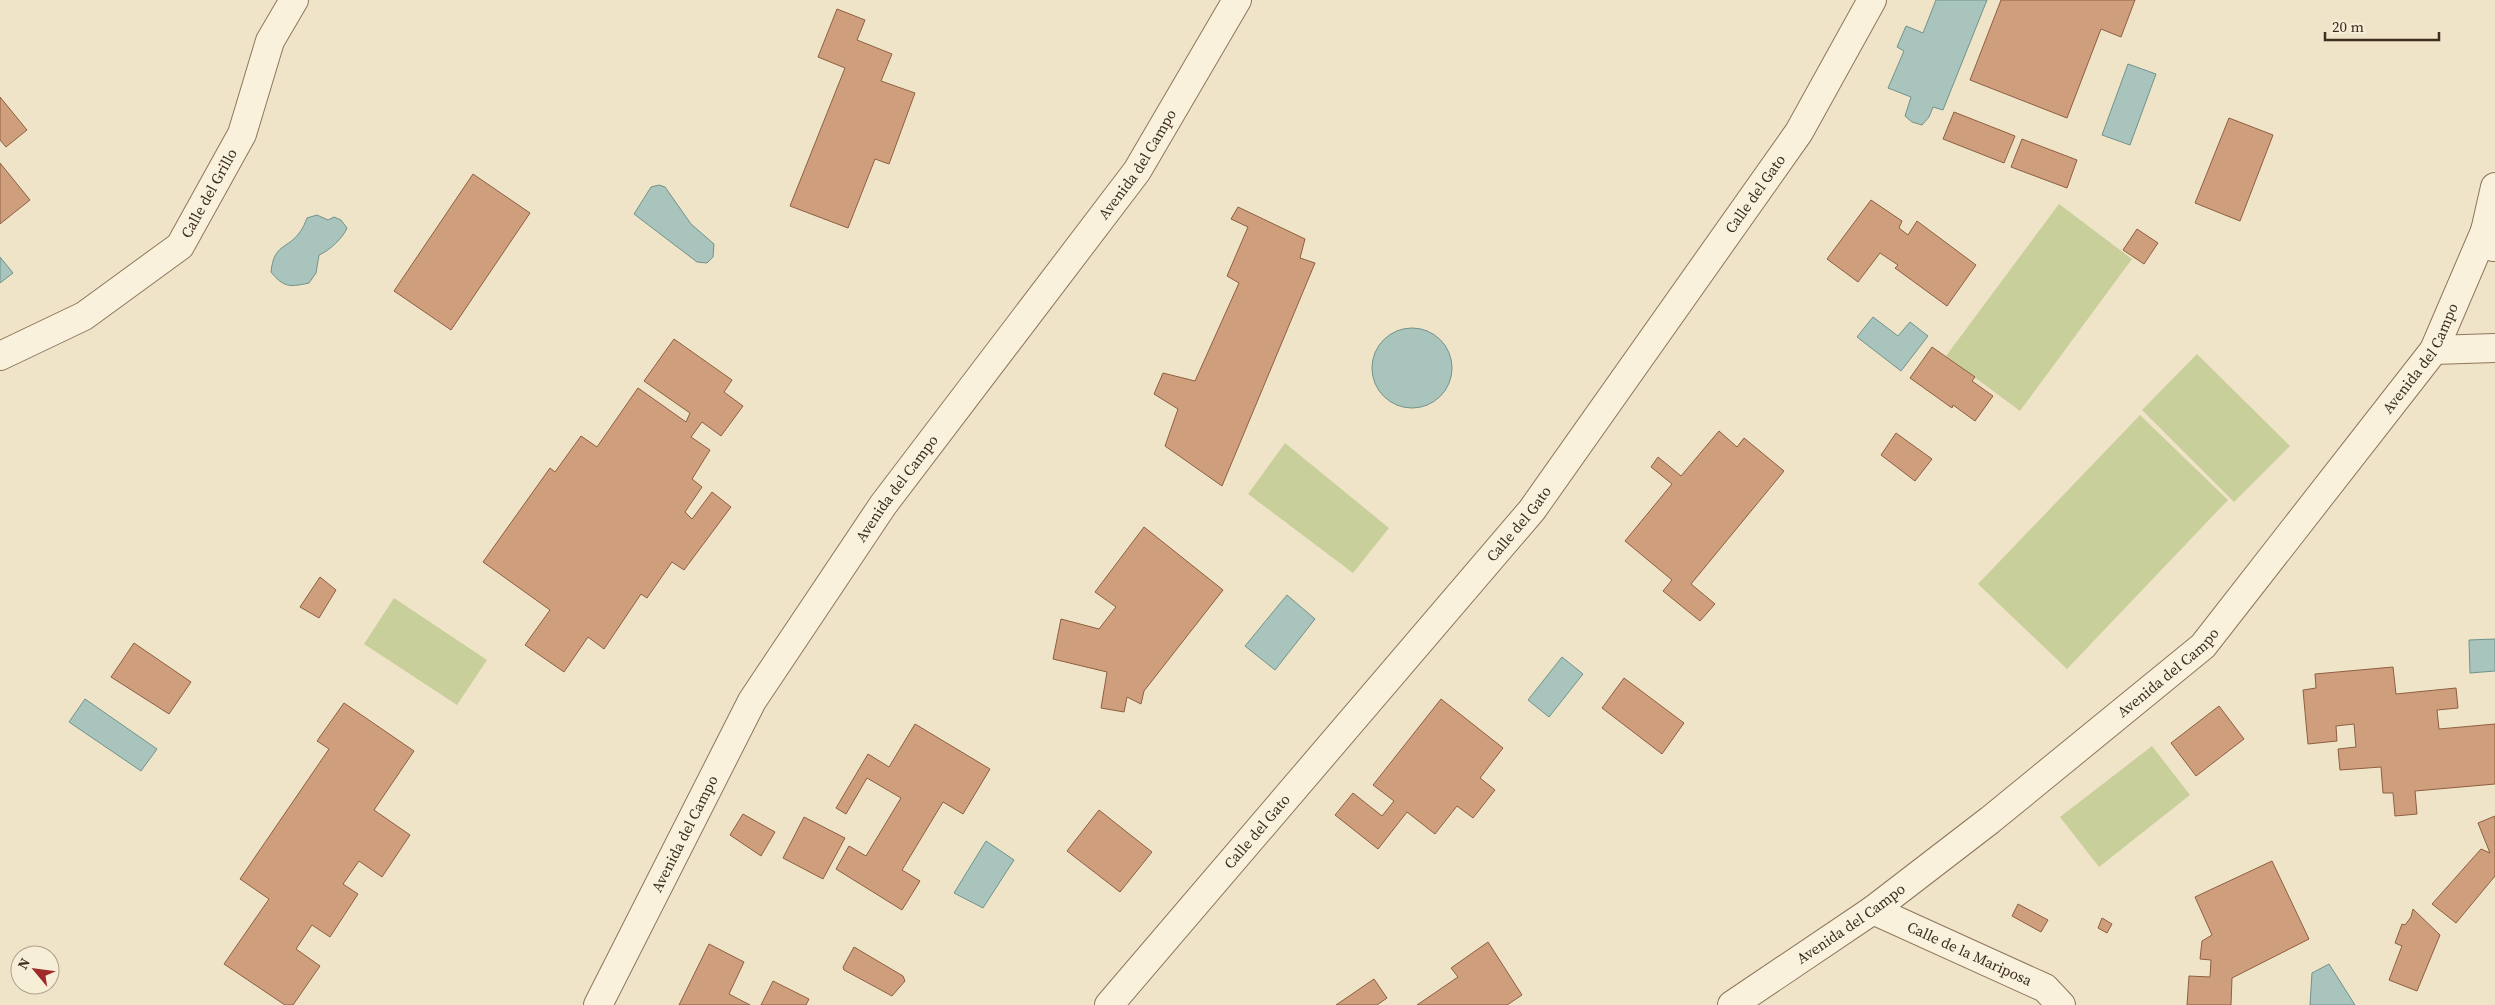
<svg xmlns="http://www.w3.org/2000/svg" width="2495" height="1005" font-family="'Source Serif 4',serif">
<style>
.green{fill:#c9cf9b}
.water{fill:#a9c4bc;stroke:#6f938a}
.building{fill:#cf9f7d;stroke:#8d5f41}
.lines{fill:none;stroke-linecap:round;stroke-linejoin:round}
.minor-casing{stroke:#8d765c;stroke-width:30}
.minor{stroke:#faf1dc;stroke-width:28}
.labels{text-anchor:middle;stroke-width:4;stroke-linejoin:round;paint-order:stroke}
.street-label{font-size:15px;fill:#3d2e20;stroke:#f7eed8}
</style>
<rect width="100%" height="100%" fill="#f0e4c8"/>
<path class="green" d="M 2059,204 L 2132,259 L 2020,411 L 1946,356 Z
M 2197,354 L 2290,446 L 2234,502 L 2142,410 Z
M 2140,415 L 2228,500 L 2067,669 L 1978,584 Z
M 1285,443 L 1389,528 L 1353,573 L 1248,494 Z
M 394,598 L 487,660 L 457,705 L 364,644 Z
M 2152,746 L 2190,795 L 2099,867 L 2060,817 Z"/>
<path class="water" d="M 1936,0 L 1987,0 L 1943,110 L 1933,107 L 1929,117 L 1922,125 L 1912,122 L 1905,116 L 1911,97 L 1888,88 L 1904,51 L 1897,47 L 1906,26 L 1923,33 Z
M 2128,64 L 2156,74 L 2130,145 L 2102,135 Z
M 659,185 L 665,187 L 691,224 L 714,244 L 713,257 L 707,263 L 697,262 L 634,214 L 651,187 Z
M 317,215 L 328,220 L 334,217 L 341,220 L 347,228 C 343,238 329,251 319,255 L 316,273 L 309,283 C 290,287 284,288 271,272 C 274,243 287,250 300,232 C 303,228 305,223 307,218 Z
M 0,257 L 13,273 L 0,283 Z
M 1873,317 L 1898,336 L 1910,322 L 1928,336 L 1901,371 L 1857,337 Z
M1372 368a40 40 0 1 1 80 0a40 40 0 1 1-80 0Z
M 1287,595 L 1315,619 L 1275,670 L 1245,646 Z
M 2495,639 L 2495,671 L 2470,673 L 2469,640 Z
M 1562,657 L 1583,674 L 1549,717 L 1528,700 Z
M 85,699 L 157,749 L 141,771 L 69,722 Z
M 986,841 L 1014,860 L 983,908 L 954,893 Z
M 2329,964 L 2355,1005 L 2310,1005 L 2312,973 Z"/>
<path class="building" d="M 2001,0 L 2135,0 L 2121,37 L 2101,29 L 2067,118 L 1970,80 Z
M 837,9 L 865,20 L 857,40 L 892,54 L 881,81 L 915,93 L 889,164 L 875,159 L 848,228 L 790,206 L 845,68 L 818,57 Z
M 0,97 L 27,130 L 6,147 L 0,140 Z
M 1954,112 L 2015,136 L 2004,163 L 1943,139 Z
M 2229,118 L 2273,135 L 2240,221 L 2195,203 Z
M 2022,139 L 2077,160 L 2067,188 L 2011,167 Z
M 0,163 L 30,200 L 0,224 Z
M 473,174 L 530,213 L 451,330 L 394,291 Z
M 1871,200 L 1902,221 L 1899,228 L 1908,235 L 1917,221 L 1976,265 L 1947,306 L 1895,268 L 1898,265 L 1880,253 L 1858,282 L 1827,259 Z
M 1238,207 L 1305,239 L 1300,258 L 1315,263 L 1222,486 L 1165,446 L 1178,409 L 1154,394 L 1163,373 L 1195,381 L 1239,283 L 1227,276 L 1248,227 L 1231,219 Z
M 2137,229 L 2158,243 L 2144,264 L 2123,250 Z
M 674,339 L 732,380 L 724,392 L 743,406 L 721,436 L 702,422 L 691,437 L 710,450 L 692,479 L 702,487 L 685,512 L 692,519 L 712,492 L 731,507 L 684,570 L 672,562 L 647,598 L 641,594 L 604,649 L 588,637 L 564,672 L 525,645 L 550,610 L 483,562 L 550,468 L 555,472 L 581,436 L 597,447 L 638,388 L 686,422 L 690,413 L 644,381 Z
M 1932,347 L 1975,377 L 1972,381 L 1993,396 L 1975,421 L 1953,405 L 1952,408 L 1910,378 Z
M 1719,431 L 1737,447 L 1744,438 L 1784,471 L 1691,584 L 1715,604 L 1700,621 L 1663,591 L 1672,580 L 1625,541 L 1672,484 L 1651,467 L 1658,457 L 1681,476 Z
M 1896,433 L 1932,459 L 1915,481 L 1881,455 Z
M 1144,527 L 1223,590 L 1144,691 L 1141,704 L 1127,697 L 1124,712 L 1101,708 L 1107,672 L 1053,659 L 1061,619 L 1099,629 L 1116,607 L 1095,592 Z
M 320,577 L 336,590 L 319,618 L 300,607 Z
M 134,643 L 191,682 L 169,714 L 111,677 Z
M 2393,667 L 2396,694 L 2456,688 L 2458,708 L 2437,710 L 2439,729 L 2495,724 L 2495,784 L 2415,791 L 2417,814 L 2395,816 L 2393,793 L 2383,793 L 2381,767 L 2340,770 L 2338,749 L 2356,747 L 2354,724 L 2336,726 L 2337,741 L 2308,744 L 2303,690 L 2316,688 L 2315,674 Z
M 1624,678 L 1684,723 L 1662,754 L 1602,708 Z
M 1441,699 L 1503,748 L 1480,778 L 1495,790 L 1473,818 L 1457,806 L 1435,834 L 1407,812 L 1378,849 L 1335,815 L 1353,793 L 1382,816 L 1394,801 L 1373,785 Z
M 344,703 L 414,751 L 374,810 L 410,835 L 382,877 L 359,861 L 343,884 L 358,894 L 330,937 L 312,925 L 296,949 L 320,966 L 293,1005 L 285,1005 L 224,964 L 269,899 L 240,879 L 329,749 L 317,741 Z
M 2219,706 L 2244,739 L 2196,776 L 2171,743 Z
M 915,724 L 990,769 L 963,814 L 943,802 L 902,870 L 920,881 L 902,910 L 836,869 L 849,846 L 866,856 L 901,798 L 867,778 L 846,814 L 836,808 L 868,754 L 889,767 Z
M 1099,810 L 1152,852 L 1120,892 L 1067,851 Z
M 743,814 L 775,832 L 761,856 L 730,835 Z
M 2495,816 L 2495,876 L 2456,923 L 2432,904 L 2481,849 L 2490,853 L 2478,823 Z
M 804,817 L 845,838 L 823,879 L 783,858 Z
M 2272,861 L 2309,939 L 2232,978 L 2231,1005 L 2187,1005 L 2189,976 L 2210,977 L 2211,960 L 2200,959 L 2202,941 L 2212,935 L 2195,897 Z
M 2018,904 L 2048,920 L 2041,932 L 2012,916 Z
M 2413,909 L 2440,935 L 2417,991 L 2389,980 L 2402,946 L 2395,943 L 2402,924 L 2405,925 L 2411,917 Z
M 2102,918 L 2112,924 L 2107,933 L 2098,928 Z
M 1488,942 L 1522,995 L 1507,1005 L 1417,1005 L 1458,977 L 1451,968 Z
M 709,944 L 744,962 L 729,994 L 750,1005 L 679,1005 Z
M 854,947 L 903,976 L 905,981 L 892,996 L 844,970 L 843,967 Z
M 1374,979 L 1387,998 L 1377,1005 L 1336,1005 Z
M 773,981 L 809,999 L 806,1005 L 761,1005 Z"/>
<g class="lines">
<g class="minor-casing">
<g id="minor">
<path d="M 2493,247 L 2485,231 L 2495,187"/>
<path d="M 2434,350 L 2495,348"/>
<path id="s1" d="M 0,356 L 84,316 L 180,246 L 242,134 L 270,41 L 294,0"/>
<path id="s2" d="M 1873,910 L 2045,988 L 2061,1005"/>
<path id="s3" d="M 598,1005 L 752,701 L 883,505 L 1137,171 L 1237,0"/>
<path id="s4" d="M 1109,1005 L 1532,510 L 1799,132 L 1872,0"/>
<path id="s5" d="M 1732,1005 L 1873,910 L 1990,820 L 2203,646 L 2434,350 L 2485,231"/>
</g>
</g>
<use href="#minor" class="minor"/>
</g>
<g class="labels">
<g class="street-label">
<text dy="5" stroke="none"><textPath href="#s3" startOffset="1002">Avenida del Campo</textPath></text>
<text dy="5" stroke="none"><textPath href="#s1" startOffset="272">Calle del Grillo</textPath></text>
<text dy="5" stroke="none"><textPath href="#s4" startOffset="1038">Calle del Gato</textPath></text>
<text dy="5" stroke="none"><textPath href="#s5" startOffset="954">Avenida del Campo</textPath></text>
<text dy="5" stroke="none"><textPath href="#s3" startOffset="598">Avenida del Campo</textPath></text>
<text dy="5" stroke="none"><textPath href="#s4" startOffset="632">Calle del Gato</textPath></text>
<text dy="5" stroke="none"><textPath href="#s5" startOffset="549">Avenida del Campo</textPath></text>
<text dy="5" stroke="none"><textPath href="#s4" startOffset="228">Calle del Gato</textPath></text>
<text dy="5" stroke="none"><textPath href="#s3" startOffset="192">Avenida del Campo</textPath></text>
<text dy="5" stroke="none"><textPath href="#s5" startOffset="144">Avenida del Campo</textPath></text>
<text dy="5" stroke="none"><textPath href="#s2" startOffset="106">Calle de la Mariposa</textPath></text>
</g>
</g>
<g transform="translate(35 970) rotate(299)"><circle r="24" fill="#f7eed8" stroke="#ada18e"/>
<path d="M0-4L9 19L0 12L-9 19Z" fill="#9e2a2b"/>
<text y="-8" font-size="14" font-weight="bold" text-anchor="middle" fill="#3d2e20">N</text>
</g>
<path d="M2325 32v8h114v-8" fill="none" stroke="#3d2e20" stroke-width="2.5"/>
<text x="2332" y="32" font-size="15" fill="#3d2e20" stroke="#f7eed8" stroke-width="4" paint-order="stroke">20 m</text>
</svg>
